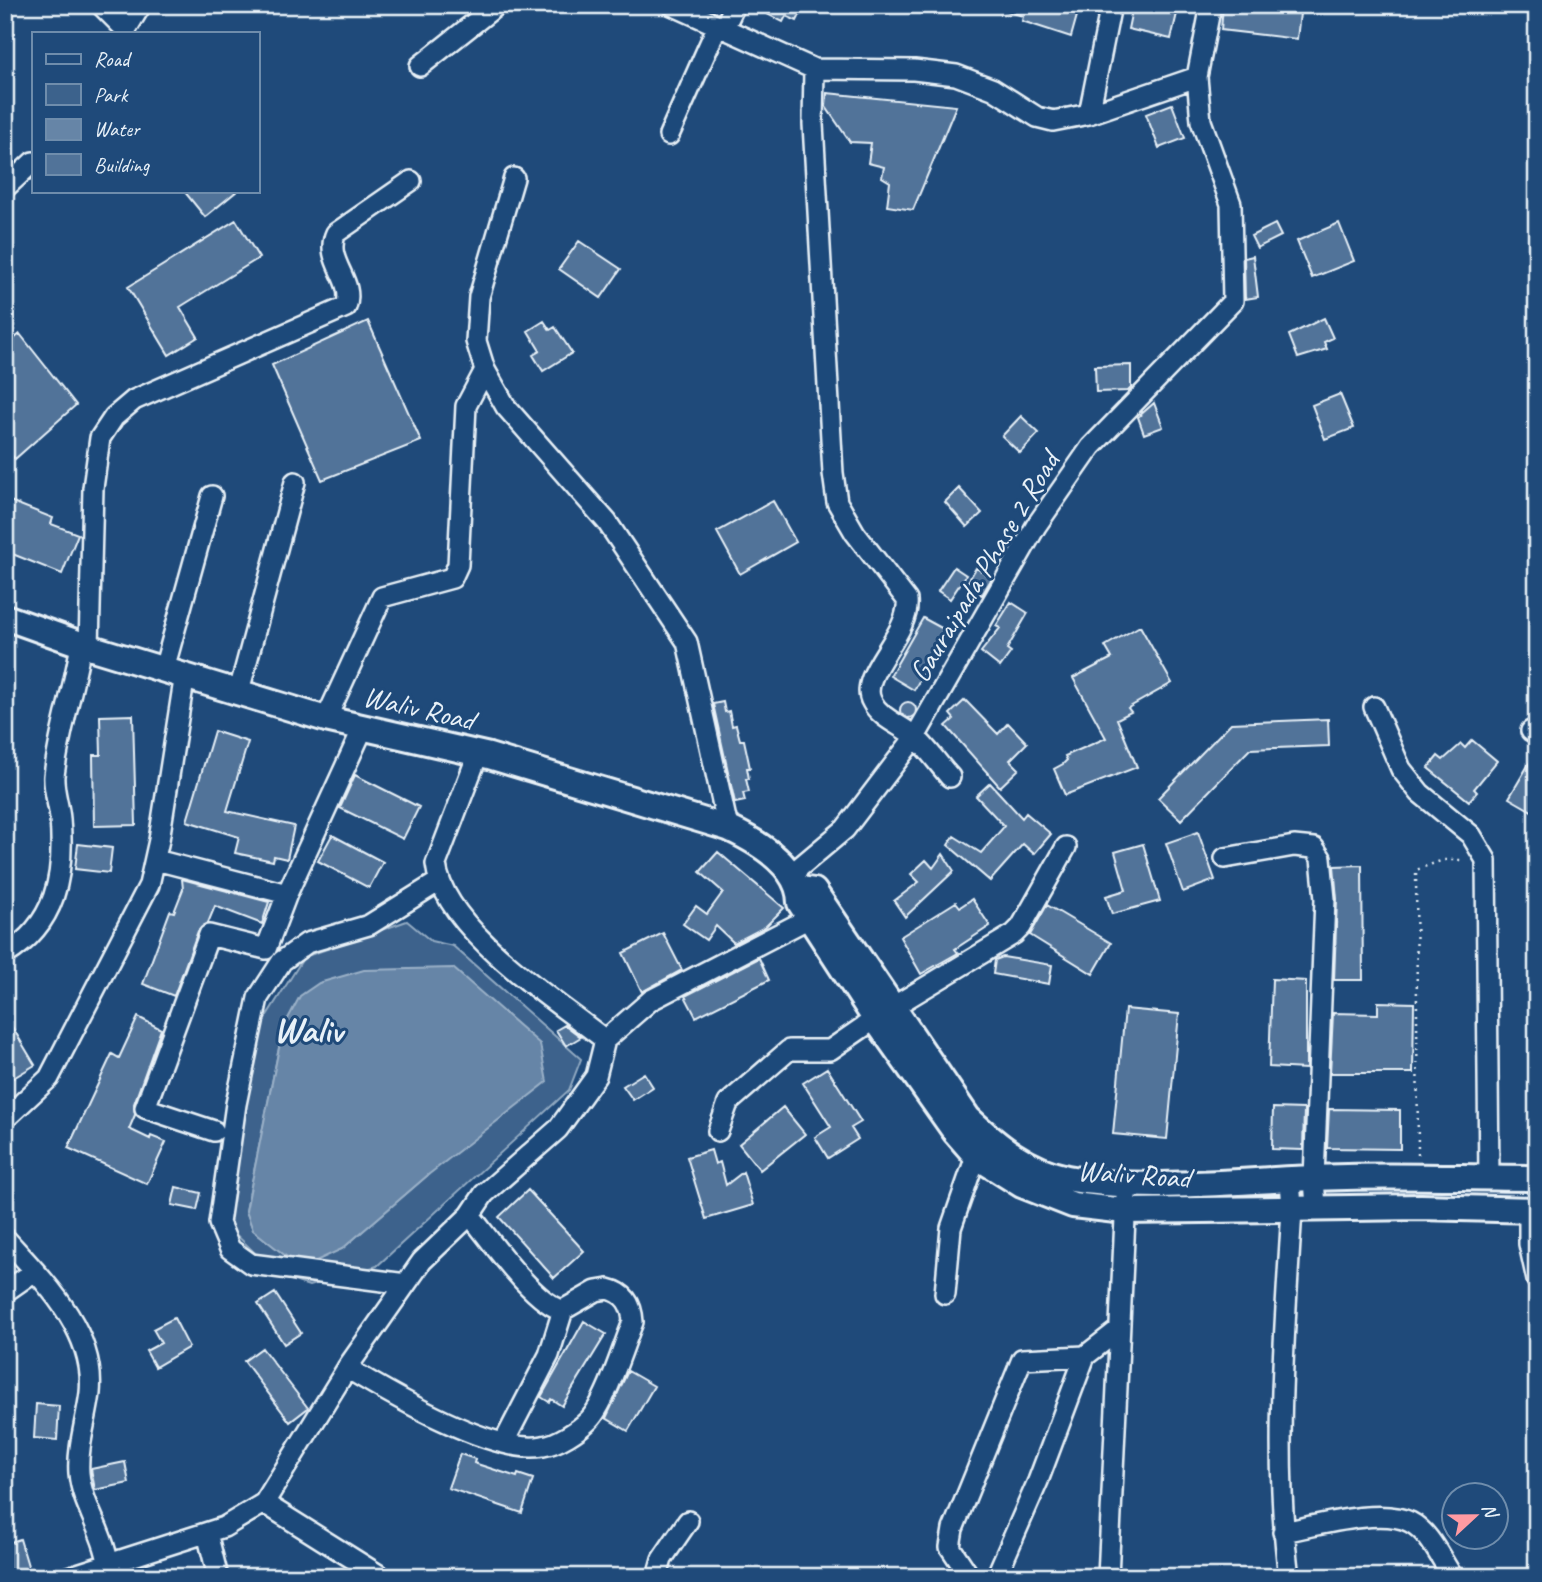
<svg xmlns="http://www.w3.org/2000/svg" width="1542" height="1582" font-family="Caveat,sans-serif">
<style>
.green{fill:#3c628c;stroke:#92aac2;stroke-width:2;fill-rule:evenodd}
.water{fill:#6685a7;stroke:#9ab0c7;stroke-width:2}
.building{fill:#517399;stroke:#e8f1f8;stroke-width:2}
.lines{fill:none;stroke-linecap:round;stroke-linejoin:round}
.minor-casing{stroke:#e8f1f8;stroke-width:24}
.major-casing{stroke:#e8f1f8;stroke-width:30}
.path{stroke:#e8f1f8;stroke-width:2.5;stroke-dasharray:2 5;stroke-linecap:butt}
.minor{stroke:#1f4a7a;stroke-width:19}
.major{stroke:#1f4a7a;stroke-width:24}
.labels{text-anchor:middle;stroke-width:6;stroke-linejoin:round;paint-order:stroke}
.street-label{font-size:30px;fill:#e8f1f8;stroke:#1f4a7a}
.district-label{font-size:37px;font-weight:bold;fill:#e8f1f8;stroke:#1f4a7a}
</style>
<rect width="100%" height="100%" fill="#1f4a7a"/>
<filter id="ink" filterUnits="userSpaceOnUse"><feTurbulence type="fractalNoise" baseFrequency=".0143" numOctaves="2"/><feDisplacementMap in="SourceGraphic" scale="14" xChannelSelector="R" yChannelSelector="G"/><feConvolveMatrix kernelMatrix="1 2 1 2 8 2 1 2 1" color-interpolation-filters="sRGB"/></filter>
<g filter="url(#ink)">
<path class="green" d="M 407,921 L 431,941 L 453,946 L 581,1059 L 569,1090 L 377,1266 L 309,1286 L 279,1276 L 225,1224 L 257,1031 L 304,957 ZM 283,1028 L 428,1175 L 342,1249 L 296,1264 L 253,1230 L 246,1211 Z"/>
<path class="water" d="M 453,968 L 540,1044 L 547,1082 L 428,1175 L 342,1249 L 316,1261 L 296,1264 L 253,1230 L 246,1211 L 283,1028 L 300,996 L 319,983 L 364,970 Z"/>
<path class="building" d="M 749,5 L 805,5 L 797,21 L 786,16 L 783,22 Z
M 998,5 L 1080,5 L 1071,37 L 1022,21 L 1023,16 L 997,8 Z
M 1133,5 L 1179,5 L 1171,39 L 1128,29 Z
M 1223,5 L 1301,5 L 1297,39 L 1221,30 Z
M 827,93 L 956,106 L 913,210 L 887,206 L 890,182 L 882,177 L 884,167 L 868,163 L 871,143 L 850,142 L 826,107 Z
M 1172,104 L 1185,138 L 1159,148 L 1146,114 Z
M 184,191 L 237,191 L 205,217 Z
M 236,220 L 259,258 L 180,307 L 198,337 L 169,355 L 128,287 Z
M 1339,223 L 1354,261 L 1312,278 L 1297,241 Z
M 1275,224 L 1281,236 L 1257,248 L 1251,236 Z
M 579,241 L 621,269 L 601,298 L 559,269 Z
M 1253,256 L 1258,297 L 1245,299 L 1244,258 Z
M 1324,318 L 1333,338 L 1324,342 L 1327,349 L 1298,358 L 1289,335 Z
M 368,321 L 421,441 L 322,480 L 272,365 Z
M 544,321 L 550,330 L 555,327 L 572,353 L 543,371 L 533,355 L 540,351 L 528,331 Z
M 20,334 L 76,405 L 15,459 L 5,448 L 5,346 Z
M 1131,365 L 1131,388 L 1128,391 L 1096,392 L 1095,366 Z
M 1340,394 L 1354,428 L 1325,439 L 1312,405 Z
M 1154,403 L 1163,427 L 1144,434 L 1138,417 Z
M 1021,416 L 1039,433 L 1020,453 L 1002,436 Z
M 959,488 L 982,513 L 967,527 L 945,502 Z
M 5,499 L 53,518 L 51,524 L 78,534 L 62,574 L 5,551 Z
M 773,501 L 796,542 L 740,574 L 717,532 Z
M 954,567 L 966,575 L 950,599 L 938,591 Z
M 976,568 L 992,578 L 982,595 L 966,585 Z
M 1011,602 L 1028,613 L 1007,649 L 1011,652 L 1000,667 L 981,652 L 1000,628 L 996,626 Z
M 923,618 L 947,631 L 914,690 L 890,676 Z
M 1140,626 L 1172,683 L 1128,708 L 1131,712 L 1117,719 L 1137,767 L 1065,795 L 1054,769 L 1063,764 L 1067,760 L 1065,756 L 1106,738 L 1073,678 L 1112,658 L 1105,646 Z
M 965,700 L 998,734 L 1008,723 L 1027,743 L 1010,760 L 1019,769 L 1000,787 L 946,726 L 954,719 L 950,714 Z
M 723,702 L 725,712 L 729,711 L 732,726 L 736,725 L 740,740 L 744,740 L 750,768 L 747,768 L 749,779 L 746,779 L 749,792 L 743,793 L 745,801 L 735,803 L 713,704 Z
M900 710a8 8 0 1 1 16 0a8 8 0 1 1-16 0Z
M 133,715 L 136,825 L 94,826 L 93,755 L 101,755 L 100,716 Z
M 1328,719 L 1329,746 L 1250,749 L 1181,820 L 1158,798 L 1231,723 Z
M 214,731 L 248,742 L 227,811 L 294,826 L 287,859 L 274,856 L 273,861 L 235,853 L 239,837 L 187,821 Z
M 1472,740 L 1497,761 L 1474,789 L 1477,792 L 1469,801 L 1428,768 L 1438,756 L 1443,760 L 1461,744 L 1465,748 Z
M 1537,750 L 1537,814 L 1509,798 Z
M 355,775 L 419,807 L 403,839 L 340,808 Z
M 990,783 L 1022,818 L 1026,813 L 1051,834 L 1034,854 L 1023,844 L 990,881 L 948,845 L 954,836 L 981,853 L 1002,829 L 1004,826 L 976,796 Z
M 1198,832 L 1215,880 L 1183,892 L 1166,843 Z
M 332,835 L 383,862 L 369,888 L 318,861 Z
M 78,844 L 112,848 L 109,873 L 75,869 Z
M 1143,844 L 1160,901 L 1112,914 L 1106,896 L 1126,890 L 1115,852 Z
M 718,852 L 784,908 L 765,927 L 734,943 L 716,926 L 706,940 L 683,924 L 696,906 L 707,914 L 723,892 L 700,872 Z
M 943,854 L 954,871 L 905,917 L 894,901 L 919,882 L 911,874 L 926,860 L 933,868 Z
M 1362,865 L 1363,980 L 1334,980 L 1337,899 L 1334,866 Z
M 182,879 L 269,902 L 262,924 L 215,906 L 208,923 L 198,931 L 174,996 L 143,984 L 170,911 L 174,912 L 183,889 Z
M 972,899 L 990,926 L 955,949 L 958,953 L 921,974 L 900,937 L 956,902 L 960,907 Z
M 1047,905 L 1111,943 L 1093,974 L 1030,935 Z
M 663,933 L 682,970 L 642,992 L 623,953 Z
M 1003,957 L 1052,965 L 1049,984 L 993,974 L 995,960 Z
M 759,958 L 769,980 L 696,1017 L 685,996 Z
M 1272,979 L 1306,981 L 1306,1069 L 1269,1067 Z
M 1378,1002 L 1414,1003 L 1413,1073 L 1330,1073 L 1333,1013 L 1378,1014 Z
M 1125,1009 L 1179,1014 L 1167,1139 L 1113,1134 Z
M 5,1015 L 35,1065 L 5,1083 Z
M 138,1017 L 161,1029 L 134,1104 L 135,1115 L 129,1129 L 150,1139 L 151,1136 L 166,1142 L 147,1184 L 68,1148 L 112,1054 L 119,1058 Z
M 565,1025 L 581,1037 L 566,1046 L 556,1030 Z
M 827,1068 L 861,1122 L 851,1128 L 858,1139 L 828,1158 L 815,1137 L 831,1127 L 803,1083 Z
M 644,1073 L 653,1087 L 633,1100 L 623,1086 Z
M 783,1107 L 805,1134 L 760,1170 L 739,1144 Z
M 1273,1108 L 1304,1109 L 1303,1150 L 1272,1149 Z
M 1329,1109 L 1400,1110 L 1400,1149 L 1327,1148 Z
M 711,1150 L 715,1164 L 720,1162 L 726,1185 L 743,1172 L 753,1205 L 706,1219 L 687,1157 Z
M 176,1187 L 201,1193 L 197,1210 L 172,1205 Z
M 528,1190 L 584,1251 L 554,1278 L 499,1217 Z
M 275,1293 L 301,1333 L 284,1344 L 258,1304 Z
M 174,1318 L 189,1347 L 155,1367 L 146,1351 L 161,1343 L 153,1329 Z
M 584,1321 L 606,1334 L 562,1406 L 551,1399 L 549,1402 L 541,1397 Z
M 262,1348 L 308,1408 L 290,1422 L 244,1361 Z
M 628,1371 L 654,1386 L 628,1431 L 606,1418 Z
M 36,1404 L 59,1406 L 57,1440 L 34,1438 Z
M 460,1454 L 475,1459 L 474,1463 L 517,1477 L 518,1474 L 533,1479 L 522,1513 L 448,1488 Z
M 125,1462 L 129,1483 L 95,1490 L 91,1469 Z
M 20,1539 L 29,1569 L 5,1577 L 5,1544 Z"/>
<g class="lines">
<g class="minor-casing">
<path id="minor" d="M 101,5 L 126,30
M 672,5 L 814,69 L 914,70 L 956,75 L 993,89 L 1037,117 L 1053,121 L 1089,114 L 1197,77
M 724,28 L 735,5
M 124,33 L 141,5
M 420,66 L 497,5
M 814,69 L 813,124 L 833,473 L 837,502 L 855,533 L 907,600 C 911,634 856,676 872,702 C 880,718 901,725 914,736 C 927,747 938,764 950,777
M 1089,114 L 1111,5
M 669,135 L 718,25
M 514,178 L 479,297 L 476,341 L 485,370 L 506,407 L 607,522 L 687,642 L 728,828
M 5,188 L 33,162
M 89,647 L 93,488 L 100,438 L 114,417 L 134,400 L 346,307 C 356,280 323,261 336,233 L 411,181
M 164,669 L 212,496
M 239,691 L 295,482
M 1374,707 L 1401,769 L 1420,793 L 1471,835 L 1486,860 L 1489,1178
M 326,719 L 382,597 L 452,578 L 458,565 L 466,406 L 485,370
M 1531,731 L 1537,734
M 478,754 L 436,864 C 443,929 555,1000 605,1040
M 1225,858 L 1294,846 L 1314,848 L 1321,858 L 1325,899 L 1314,1178 L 1316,1208
M 156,860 L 287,894
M 789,876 L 845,829 L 915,737 L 1036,526 L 1091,447 L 1233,301 L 1231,204 L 1201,121 L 1197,77 L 1211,5
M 5,955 C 56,924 65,876 60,819 C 59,805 53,790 54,776 C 59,731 74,689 81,644
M 5,1119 L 49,1078 L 149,885 L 159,840 L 185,674
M 214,1131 L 145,1108 L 209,935 L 266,949 L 287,894 L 363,728
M 718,1131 L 728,1103 L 789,1050 L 830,1050 L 891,1008 L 1014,934 L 1021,927 L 1066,847
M 1529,1210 L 1529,1244 L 1537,1280
M 5,1238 C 44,1281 96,1331 90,1393 C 87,1418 77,1447 79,1473 C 82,1508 109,1538 109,1575
M 406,1284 L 251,1264 L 230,1249 L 219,1223 L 236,1104 L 258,998 L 282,961 L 307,943 L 369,925 L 438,882
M 5,1292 L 35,1271
M 945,1294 L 951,1228 L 976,1156
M 347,1368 C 390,1394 494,1456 543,1446 C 558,1444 579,1430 589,1420 C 606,1403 623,1346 633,1322 C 632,1305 625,1293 608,1289 L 596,1291 L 563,1310 C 534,1304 489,1238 470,1215
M 504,1442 L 549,1355 L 563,1310
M 264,1503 L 382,1577
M 1283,1532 C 1315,1526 1381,1507 1410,1522 C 1430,1532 1441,1560 1453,1577
M 207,1533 L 218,1577
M 68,1577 L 224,1527 L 264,1503 L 349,1365 L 422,1261 L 470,1215 L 484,1194 L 558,1129 L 596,1076 L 605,1040 L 651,1000 L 821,912
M 657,1577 L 662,1559 L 688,1521
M 970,1577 L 950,1547 L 953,1529 L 1022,1359 L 1085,1356 L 1117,1331
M 996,1577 L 1038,1481 L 1085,1356
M 1108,1577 L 1126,1197
M 1289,1577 C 1273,1455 1285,1331 1292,1209 L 1290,1179"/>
</g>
<g class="major-casing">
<path id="major" d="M 5,617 L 89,647 L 326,719 L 489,756 L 728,828 C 758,842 800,867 800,903 L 876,1020 L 956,1133 L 976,1156 L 1022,1185 L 1073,1205 L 1125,1211 L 1421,1207 L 1537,1210
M 800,889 L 814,891 L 968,1118 C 997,1145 1027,1170 1067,1178 C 1141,1192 1237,1181 1312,1178 C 1387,1174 1462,1178 1537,1178"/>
</g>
<path class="path" d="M 1418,1155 L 1416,870 L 1443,860 L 1465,860"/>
<use href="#minor" class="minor"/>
<use href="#major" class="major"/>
</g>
</g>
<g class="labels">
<g class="street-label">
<text transform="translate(984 567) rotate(-59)" y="10">Gauraipada Phase 2 Road</text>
<text transform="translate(419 708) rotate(13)" y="10">Waliv Road</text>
<text transform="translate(1134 1174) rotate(4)" y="10">Waliv Road</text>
</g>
<g class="district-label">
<text x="308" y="1042">Waliv</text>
</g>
</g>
<rect width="1542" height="1582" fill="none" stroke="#1f4a7a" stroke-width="28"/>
<rect x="14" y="14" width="1514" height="1554" fill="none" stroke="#e8f1f8" stroke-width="2.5" filter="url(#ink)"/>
<rect x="32" y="32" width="228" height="161" fill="#1f4a7a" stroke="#6f8dac" stroke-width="2"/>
<rect x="46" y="54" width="35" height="10" fill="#1f4a7a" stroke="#6f8dac" stroke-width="2"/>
<text x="94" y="66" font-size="21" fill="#e8f1f8">Road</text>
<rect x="46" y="84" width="35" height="21" fill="#3c628c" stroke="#6f8dac" stroke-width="2"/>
<text x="94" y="102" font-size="21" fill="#e8f1f8">Park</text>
<rect x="46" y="119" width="35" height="21" fill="#6685a7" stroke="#6f8dac" stroke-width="2"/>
<text x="94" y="136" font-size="21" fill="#e8f1f8">Water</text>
<rect x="46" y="154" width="35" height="21" fill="#517399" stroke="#6f8dac" stroke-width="2"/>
<text x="94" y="172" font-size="21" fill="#e8f1f8">Building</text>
<g transform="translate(1475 1516) rotate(68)"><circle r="33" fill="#1f4a7a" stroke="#6f8dac" stroke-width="2"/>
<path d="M0-5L12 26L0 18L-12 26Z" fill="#ff9aa2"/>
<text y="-10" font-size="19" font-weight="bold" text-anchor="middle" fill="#e8f1f8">N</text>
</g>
</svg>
